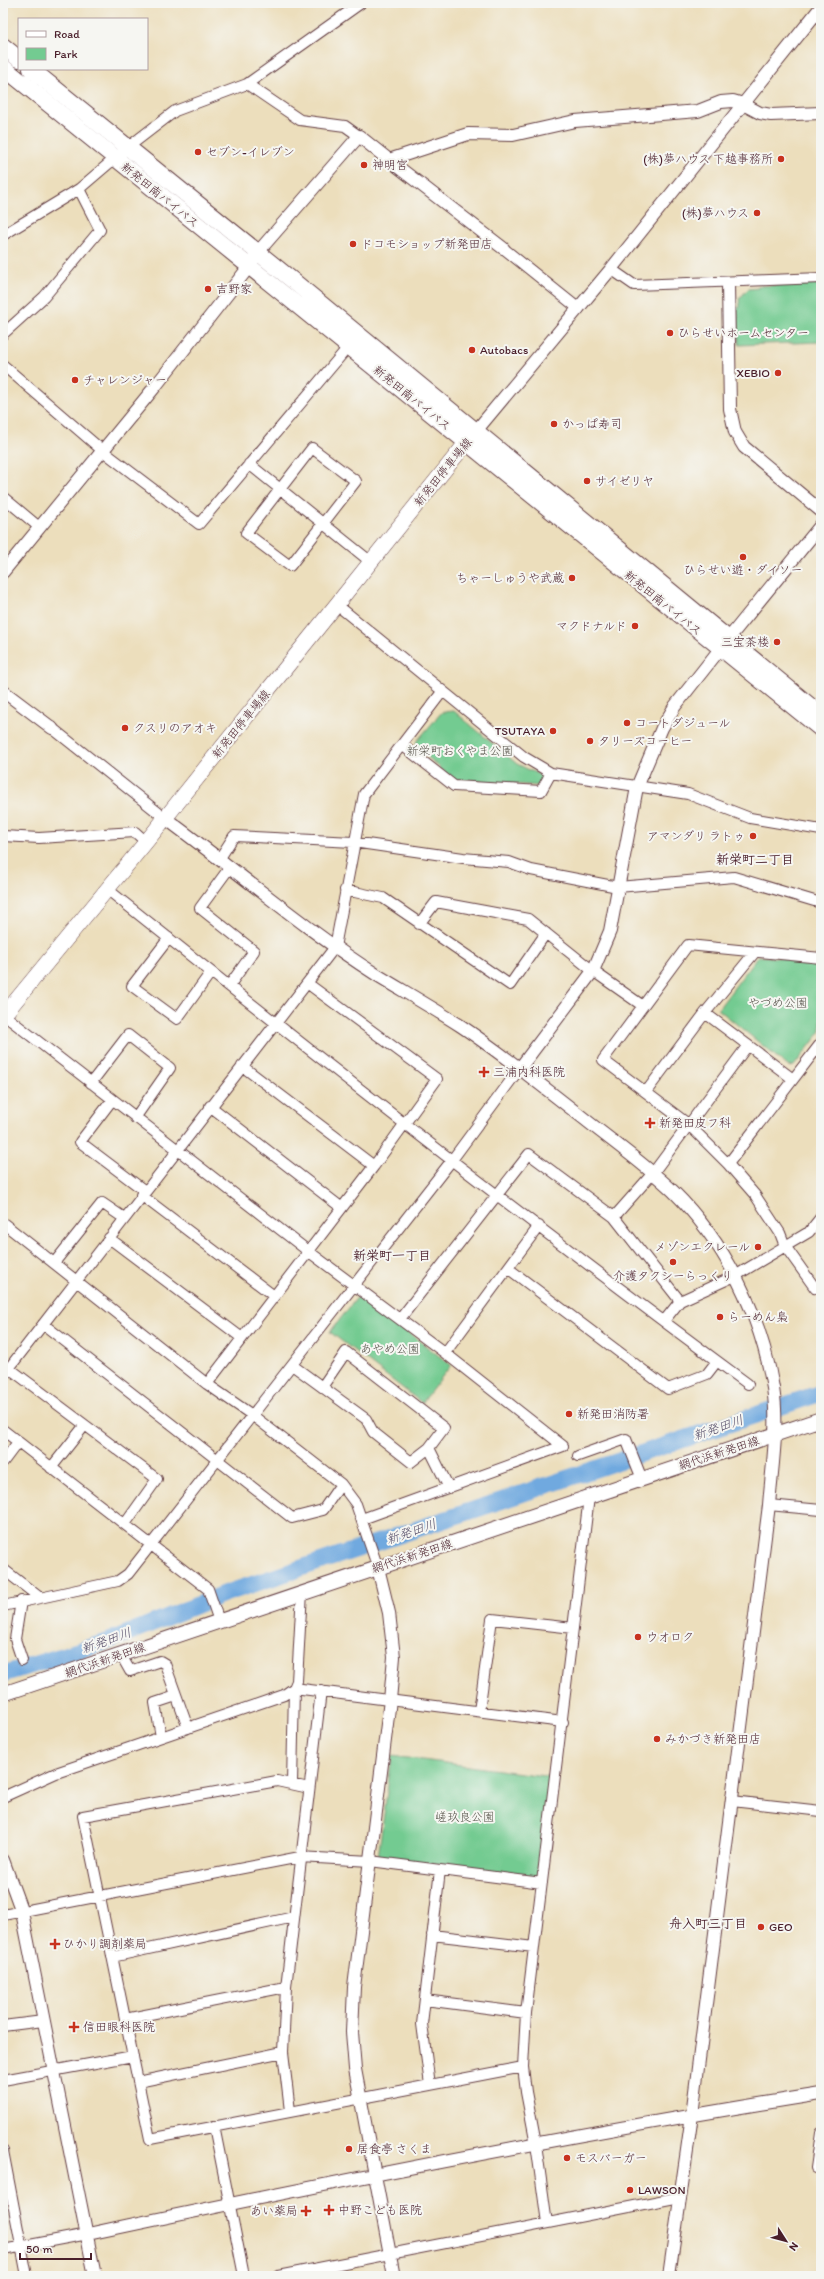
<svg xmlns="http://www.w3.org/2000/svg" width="824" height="2279" font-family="Itim,'Klee One',sans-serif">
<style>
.green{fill:#73cb91;stroke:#5e755e}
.water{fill:#6fa9df;stroke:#5c6485}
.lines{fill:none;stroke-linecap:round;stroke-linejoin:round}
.river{stroke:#6fa9df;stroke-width:17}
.minor-casing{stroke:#623c41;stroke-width:12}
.tertiary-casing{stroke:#623c41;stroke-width:14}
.secondary-casing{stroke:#623c41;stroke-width:16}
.primary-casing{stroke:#623c41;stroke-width:16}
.trunk-casing{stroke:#623c41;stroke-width:18}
.minor{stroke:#fff;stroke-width:10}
.tertiary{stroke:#fff;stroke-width:12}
.secondary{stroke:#fff;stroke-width:14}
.primary{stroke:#fff;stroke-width:15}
.trunk{stroke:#fff;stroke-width:16}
.poi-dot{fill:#c8321e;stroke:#f6f6f2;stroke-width:1.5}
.labels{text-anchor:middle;stroke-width:4;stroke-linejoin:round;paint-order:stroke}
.poi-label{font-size:12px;fill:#4a1f2b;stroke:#f6f6f2;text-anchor:start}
.street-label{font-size:12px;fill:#4a1f2b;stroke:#f6f6f2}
.park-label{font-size:12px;fill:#56534a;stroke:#f6f6f2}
.neighbourhood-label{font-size:13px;font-weight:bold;fill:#4a1f2b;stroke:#f6f6f2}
.water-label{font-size:13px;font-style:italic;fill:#574f6a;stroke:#f6f6f2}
</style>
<rect width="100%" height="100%" fill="#f6f6f2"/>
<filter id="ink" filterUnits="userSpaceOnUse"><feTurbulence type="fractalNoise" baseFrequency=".025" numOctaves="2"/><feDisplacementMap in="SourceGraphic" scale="8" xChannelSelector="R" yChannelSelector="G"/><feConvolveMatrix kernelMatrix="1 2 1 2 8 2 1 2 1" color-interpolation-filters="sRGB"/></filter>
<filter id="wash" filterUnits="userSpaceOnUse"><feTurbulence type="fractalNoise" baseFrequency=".012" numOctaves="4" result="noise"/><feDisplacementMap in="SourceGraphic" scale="16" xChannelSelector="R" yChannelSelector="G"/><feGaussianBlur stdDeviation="0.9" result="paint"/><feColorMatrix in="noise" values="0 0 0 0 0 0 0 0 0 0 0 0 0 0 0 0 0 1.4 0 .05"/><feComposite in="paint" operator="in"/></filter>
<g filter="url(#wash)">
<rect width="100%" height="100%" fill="#ecdebc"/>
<path class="green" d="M 815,283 L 821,288 L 821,312 L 819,312 L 820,342 L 739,345 L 737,308 L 740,307 L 739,299 L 748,289 L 758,288 L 758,286 Z
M 454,711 L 517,764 L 542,776 L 543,781 L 539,786 L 452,779 L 418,748 L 416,742 L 442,712 Z
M 758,956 L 821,961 L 821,1031 L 794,1066 L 789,1067 L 718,1009 Z
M 359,1295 L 451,1365 L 422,1403 L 330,1332 Z
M 392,1756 L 552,1777 L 539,1878 L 378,1857 Z"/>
<path class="water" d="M 821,1385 L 821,1396 L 794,1406 L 793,1394 Z"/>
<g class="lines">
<path class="river" d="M 3,1674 L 106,1642 L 224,1594 L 821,1393"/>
</g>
</g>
<g filter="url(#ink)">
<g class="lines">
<g class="minor-casing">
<path id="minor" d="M 247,84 L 300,120 L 345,126 L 359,136
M 3,235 L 79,189 L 127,148 L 175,111 L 247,84 L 361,3
M 503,248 L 579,309
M 611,269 L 634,285 L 821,278
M 3,334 L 44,297 L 100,230 L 79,189
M 3,365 L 103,451 L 199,524 L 349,346
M 312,448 L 356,481 L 290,566 L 246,533 Z
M 249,464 L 371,562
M 3,497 L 39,527
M 337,605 L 524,757 L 551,773 L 688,794 L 750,818 L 821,830
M 52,728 L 165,818
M 402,745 L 454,786 L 541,791 L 551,773
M 3,836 L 39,838 L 135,832 L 146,842
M 220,858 L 234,836 L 353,842 L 463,858 L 509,862 L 531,870 L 618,887 L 734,877 L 821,903
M 107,889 C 318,1058 531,1224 748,1384
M 345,890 L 383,898 L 510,985 L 546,933
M 419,924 L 436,902 L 528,919 L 593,971 L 643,1006
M 169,938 L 132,986 L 177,1019 L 211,972
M 821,958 L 688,945 L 603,1060 L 688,1124 L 728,1164 L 755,1195 L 780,1233 L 785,1246 L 815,1288 L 821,1285
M 229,986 L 254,951 L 200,908 L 230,867
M 705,1013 L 793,1079
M 4,1015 L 308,1251 L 445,1353 L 563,1446
M 242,1066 L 374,1166
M 91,1083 L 128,1035 L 170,1068 L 135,1118
M 646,1092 L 705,1013 L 755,952
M 112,1100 L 80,1142 L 145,1191
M 210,1106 L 342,1208
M 728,1164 L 821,1043
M 141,1195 L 274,1296
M 614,1217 L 653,1173 L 748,1045
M 3,1223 L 207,1384 L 252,1415 L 341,1484 L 356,1504 L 378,1568
M 109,1238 L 242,1338
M 54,1263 L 102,1203 L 124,1218
M 509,1269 L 668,1389 L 707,1374 L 717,1361
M 400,1319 L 529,1154 L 614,1217 L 680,1301
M 664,1321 L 680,1301 L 735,1276 L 809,1232 L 821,1217
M 43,1324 L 292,1518 L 323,1510 L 341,1484
M 445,1353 L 539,1226
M 292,1365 L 366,1419 L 373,1432 L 411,1462 L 429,1448 L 449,1488
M 9,1368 L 157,1479 L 125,1524
M 3,1376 L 335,947 L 364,794 L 442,692
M 207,1384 L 374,1166 L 437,1079 L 307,983
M 322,1387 L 346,1352 L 444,1428 L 429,1448
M 3,1430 L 208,1589 L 219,1621
M 578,1456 L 626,1439 L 642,1479
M 3,1462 L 18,1442
M 51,1468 L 85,1425
M 769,1505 L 821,1510
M 362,1519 L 563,1446
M 3,1569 L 39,1597
M 21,1601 L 15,1639 L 22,1660
M 3,1606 L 118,1581 L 128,1574 L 452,1160 L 520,1068
M 121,1655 L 130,1671 L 160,1661 L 165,1664 L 188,1728
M 479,1711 L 492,1619 L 573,1628
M 161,1737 L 155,1703 L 176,1696
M 292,1784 L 294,1688 L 297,1681 L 302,1592
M 309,1788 L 277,1781 L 83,1816 L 150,2139 L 523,2067
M 3,1797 L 56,1773 L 284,1695 L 294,1688 L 563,1722
M 732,1801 L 821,1811
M 3,1915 L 300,1857 L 370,1861 L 542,1883
M 432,1935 L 534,1947
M 112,1957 L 294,1917
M 425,2000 L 526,2013
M 125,2019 L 286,1987
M 3,2026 L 43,2021
M 3,2080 L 133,2056
M 138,2082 L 283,2052
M 430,2085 L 422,2024 L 440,1870
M 290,2111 L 283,2052 L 286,1987 L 321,1691
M 214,2126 L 244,2276
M 821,2133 L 816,2168 L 821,2168
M 3,2151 L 27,2276
M 547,2223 L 536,2144 L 526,2092 L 523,2067 L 526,2013 L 589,1497
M 3,2250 L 88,2234
M 278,2276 L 680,2197"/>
</g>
<g class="tertiary-casing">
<path id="tertiary" d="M 389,160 L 503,248
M 728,283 L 730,409 L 735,432 L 744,447 L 821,511
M 476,431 L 611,269 L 821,7
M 3,572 L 154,388 L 248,268 L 258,252 L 359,136 L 389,160 L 468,134 L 513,135 L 575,121 L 698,111 L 721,102 L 733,101 L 743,104 L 760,113 L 771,115 L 821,113
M 3,691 L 52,728
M 165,818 C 236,870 303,928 377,975 C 405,992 433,1008 461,1026 C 503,1054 542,1086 582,1117 C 612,1141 645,1164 673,1191 C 726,1243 761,1315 773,1388 C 779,1427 772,1466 769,1505 L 692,2115 L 669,2276
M 520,1068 L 593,971 L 610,931 L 637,787 L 662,728 L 675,706 L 720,649 L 821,525
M 378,1568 L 389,1613 L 394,1657 L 390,1700 L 354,1987 L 352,2032 L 355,2069 L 394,2276
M 3,1860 L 22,1912 L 95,2276
M 88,2234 C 331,2182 575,2133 821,2094"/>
</g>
<g class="secondary-casing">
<path id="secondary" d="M 3,1694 L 821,1419"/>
</g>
<g class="primary-casing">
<path id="primary" d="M 3,1016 L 146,842 L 475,432"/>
</g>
<g class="trunk-casing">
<path id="trunk" d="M 3,46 L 19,59
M 3,67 L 821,729
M 31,69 L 292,280 L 821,715"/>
</g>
<use href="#minor" class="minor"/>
<use href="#tertiary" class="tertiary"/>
<use href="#secondary" class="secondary"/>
<use href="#primary" class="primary"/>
<use href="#trunk" class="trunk"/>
</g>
</g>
<g class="poi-dot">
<circle cx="198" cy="152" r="4"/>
<circle cx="781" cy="159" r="4"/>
<circle cx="364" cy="165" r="4"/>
<circle cx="757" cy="213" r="4"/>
<circle cx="353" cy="244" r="4"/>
<circle cx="208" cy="289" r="4"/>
<circle cx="670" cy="333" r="4"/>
<circle cx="472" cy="350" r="4"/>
<circle cx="778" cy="373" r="4"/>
<circle cx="75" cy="380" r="4"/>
<circle cx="554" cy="424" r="4"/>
<circle cx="587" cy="481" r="4"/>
<circle cx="743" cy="557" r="4"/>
<circle cx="572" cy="578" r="4"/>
<circle cx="635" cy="626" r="4"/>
<circle cx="777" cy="642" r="4"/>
<circle cx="627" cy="723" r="4"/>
<circle cx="125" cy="728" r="4"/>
<circle cx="553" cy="731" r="4"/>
<circle cx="590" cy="741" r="4"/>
<circle cx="753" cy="836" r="4"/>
<path d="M482 1066h4v4h4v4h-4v4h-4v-4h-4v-4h4z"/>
<path d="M648 1117h4v4h4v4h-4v4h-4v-4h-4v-4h4z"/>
<circle cx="758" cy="1247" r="4"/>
<circle cx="673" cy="1262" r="4"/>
<circle cx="720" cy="1317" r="4"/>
<circle cx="569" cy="1414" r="4"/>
<circle cx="638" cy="1637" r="4"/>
<circle cx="657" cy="1739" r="4"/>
<circle cx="761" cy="1927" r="4"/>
<path d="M53 1938h4v4h4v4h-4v4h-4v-4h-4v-4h4z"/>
<path d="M72 2021h4v4h4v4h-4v4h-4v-4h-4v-4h4z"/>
<circle cx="349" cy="2149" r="4"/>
<circle cx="567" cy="2158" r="4"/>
<circle cx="630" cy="2190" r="4"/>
<path d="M327 2204h4v4h4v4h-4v4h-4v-4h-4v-4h4z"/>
<path d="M304 2205h4v4h4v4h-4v4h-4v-4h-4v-4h4z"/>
</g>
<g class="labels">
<g class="poi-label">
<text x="206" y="156">セブン-イレブン</text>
<text x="773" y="163" text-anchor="end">(株)夢ハウス 下越事務所</text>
<text x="372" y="169">神明宮</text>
<text x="749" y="217" text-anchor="end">(株)夢ハウス</text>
<text x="361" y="248">ドコモショップ新発田店</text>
<text x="216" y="293">吉野家</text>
<text x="678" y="337">ひらせいホームセンター</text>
<text x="480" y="354">Autobacs</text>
<text x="770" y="377" text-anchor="end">XEBIO</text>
<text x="83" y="384">チャレンジャー</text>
<text x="562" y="428">かっぱ寿司</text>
<text x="595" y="485">サイゼリヤ</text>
<text x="743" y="574" text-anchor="middle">ひらせい遊・ダイソー</text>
<text x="564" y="582" text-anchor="end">ちゃーしゅうや武蔵</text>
<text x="627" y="630" text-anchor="end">マクドナルド</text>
<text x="769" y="646" text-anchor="end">三宝茶楼</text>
<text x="635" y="727">コートダジュール</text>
<text x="133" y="732">クスリのアオキ</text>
<text x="545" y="735" text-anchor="end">TSUTAYA</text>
<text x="598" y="745">タリーズコーヒー</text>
<text x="745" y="840" text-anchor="end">アマンダリ ラトゥ</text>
<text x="493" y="1076">三浦内科医院</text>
<text x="659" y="1127">新発田皮フ科</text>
<text x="750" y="1251" text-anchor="end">メゾンエクレール</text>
<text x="673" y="1280" text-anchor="middle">介護タクシーらっくり</text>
<text x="728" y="1321">らーめん梟</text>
<text x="577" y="1418">新発田消防署</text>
<text x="646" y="1641">ウオロク</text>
<text x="665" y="1743">みかづき新発田店</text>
<text x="769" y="1931">GEO</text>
<text x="63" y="1948">ひかり調剤薬局</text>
<text x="83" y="2031">信田眼科医院</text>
<text x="357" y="2153">居食亭 さくま</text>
<text x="575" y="2162">モスバーガー</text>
<text x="638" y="2194">LAWSON</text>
<text x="338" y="2214">中野こども医院</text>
<text x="298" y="2215" text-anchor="end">あい薬局</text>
</g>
<g class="street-label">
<text transform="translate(160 195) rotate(39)" y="4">新発田南バイパス</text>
<text transform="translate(412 398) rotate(39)" y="4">新発田南バイパス</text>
<text transform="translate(443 472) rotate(-51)" y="4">新発田停車場線</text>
<text transform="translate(663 603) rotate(39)" y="4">新発田南バイパス</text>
<text transform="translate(241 724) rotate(-51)" y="4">新発田停車場線</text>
<text transform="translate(719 1453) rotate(-18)" y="4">網代浜新発田線</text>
<text transform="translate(412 1556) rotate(-18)" y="4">網代浜新発田線</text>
<text transform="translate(105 1660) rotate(-19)" y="4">網代浜新発田線</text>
</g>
<g class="park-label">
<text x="460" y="755">新栄町おくやま公園</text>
<text x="778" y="1007">やづめ公園</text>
<text x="390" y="1353">あやめ公園</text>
<text x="465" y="1821">嵯玖良公園</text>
</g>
<g class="neighbourhood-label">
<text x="755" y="864">新栄町二丁目</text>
<text x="392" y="1260">新栄町一丁目</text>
<text x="708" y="1928">舟入町三丁目</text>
</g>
<g class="water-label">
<text transform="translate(718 1427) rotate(-19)" y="5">新発田川</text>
<text transform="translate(411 1531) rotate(-19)" y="5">新発田川</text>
<text transform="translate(106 1640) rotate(-20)" y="5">新発田川</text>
</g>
</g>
<rect width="824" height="2279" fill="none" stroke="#f6f6f2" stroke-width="16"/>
<rect x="18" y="18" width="130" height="52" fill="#f6f6f2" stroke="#b1a0a2"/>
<rect x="26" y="31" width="20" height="6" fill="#ffffff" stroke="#b1a0a2"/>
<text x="54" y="38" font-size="12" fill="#4a1f2b">Road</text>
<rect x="26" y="48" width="20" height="12" fill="#73cb91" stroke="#b1a0a2"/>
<text x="54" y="58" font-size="12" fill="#4a1f2b">Park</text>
<g transform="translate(786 2241) rotate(126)" stroke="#f6f6f2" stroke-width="3" paint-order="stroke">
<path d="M0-3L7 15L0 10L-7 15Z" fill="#4a1f2b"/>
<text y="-6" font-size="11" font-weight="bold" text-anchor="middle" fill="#4a1f2b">N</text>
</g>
<path d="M20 2253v6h71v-6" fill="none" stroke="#4a1f2b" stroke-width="2"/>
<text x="26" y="2253" font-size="12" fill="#4a1f2b" stroke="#f6f6f2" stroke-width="3" paint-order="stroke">50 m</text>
</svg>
